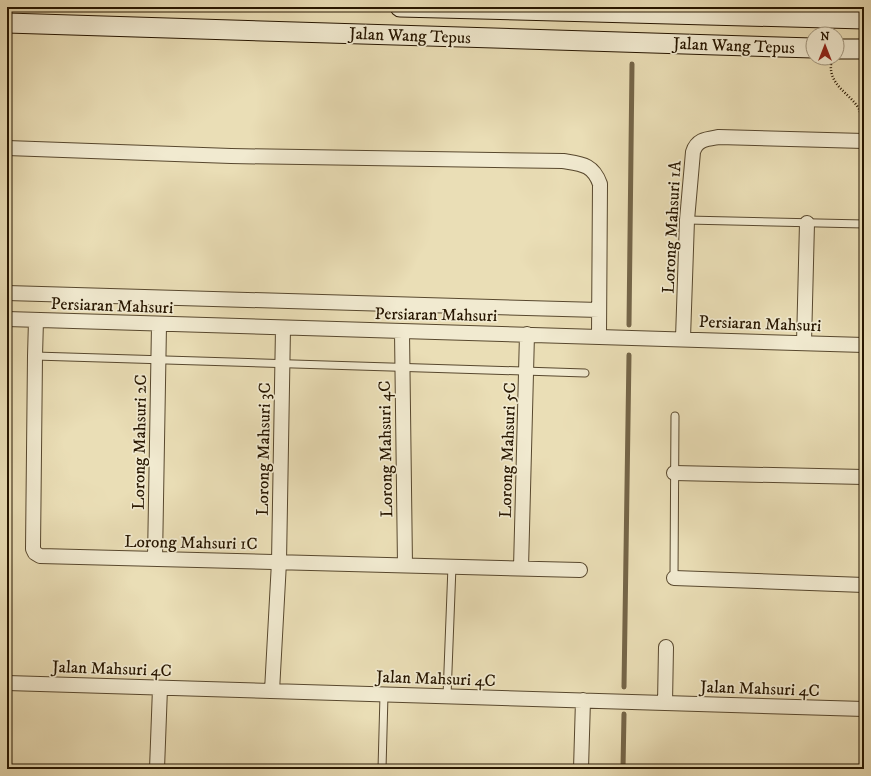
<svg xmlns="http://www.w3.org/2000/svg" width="871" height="776" font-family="'IM FELL DW Pica',serif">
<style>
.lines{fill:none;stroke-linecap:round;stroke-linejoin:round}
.stream{stroke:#746548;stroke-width:5}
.lane-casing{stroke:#58482e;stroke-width:9}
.street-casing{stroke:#58482e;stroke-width:16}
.secondary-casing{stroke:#271600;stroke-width:21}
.path{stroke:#271600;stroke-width:2.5;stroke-dasharray:1 2;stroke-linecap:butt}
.lane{stroke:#f1ead0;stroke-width:7}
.street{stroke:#f1ead0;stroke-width:14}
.secondary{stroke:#f1ead0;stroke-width:19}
.labels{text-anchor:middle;stroke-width:3.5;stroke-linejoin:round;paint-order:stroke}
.street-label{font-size:17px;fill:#271600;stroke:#f1ead0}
</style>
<rect width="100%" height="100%" fill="#eadeb6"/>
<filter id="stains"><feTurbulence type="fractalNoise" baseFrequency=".005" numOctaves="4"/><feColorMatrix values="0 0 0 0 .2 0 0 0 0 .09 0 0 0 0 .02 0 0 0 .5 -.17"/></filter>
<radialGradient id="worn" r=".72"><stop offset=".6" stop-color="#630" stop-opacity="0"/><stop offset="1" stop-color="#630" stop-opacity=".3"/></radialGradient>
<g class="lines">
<path class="stream" d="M 629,325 L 632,64
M 624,687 L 629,355
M 623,769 L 624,714"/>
<g class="lane-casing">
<path id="lane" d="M 687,220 L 864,224
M 35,356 L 585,373
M 674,578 L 675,416
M 447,696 L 452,566
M 382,769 L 384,695"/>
</g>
<g class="street-casing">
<path id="street" d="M 7,148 L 231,156 L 563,161 C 581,164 593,164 600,184 L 599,335
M 7,293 L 599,310
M 7,319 C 293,330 578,334 864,345
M 36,320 L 35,356 L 33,549 L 35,553 L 40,556 L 580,570
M 402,332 L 405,565
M 683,338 L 687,220 L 693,152 C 697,139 707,139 719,137 L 864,141
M 804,343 L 807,223
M 674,473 L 864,477
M 155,559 L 159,325
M 521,568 L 527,334
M 674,578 L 864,585
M 7,683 L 864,709
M 272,691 L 279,562 L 283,328
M 665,703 L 666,647
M 157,769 L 160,688
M 581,769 L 583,700"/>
</g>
<g class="secondary-casing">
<path id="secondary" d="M 400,7 L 864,19
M 7,23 L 813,48
M 837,49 L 864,49"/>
</g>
<path class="path" d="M 831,64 C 829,86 850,93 859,109 C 861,114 861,122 861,128"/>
<use href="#lane" class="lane"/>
<use href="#street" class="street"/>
<use href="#secondary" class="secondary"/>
</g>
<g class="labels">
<g class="street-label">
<text transform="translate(410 35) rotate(2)" y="6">Jalan Wang Tepus</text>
<text transform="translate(734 45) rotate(2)" y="6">Jalan Wang Tepus</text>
<text transform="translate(671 227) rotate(-87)" y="6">Lorong Mahsuri 1A</text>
<text transform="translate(112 305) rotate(2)" y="6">Persiaran Mahsuri</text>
<text transform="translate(436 314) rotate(1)" y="6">Persiaran Mahsuri</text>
<text transform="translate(760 323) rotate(2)" y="6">Persiaran Mahsuri</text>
<text transform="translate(139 442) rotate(-89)" y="6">Lorong Mahsuri 2C</text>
<text transform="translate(263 449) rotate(-89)" y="6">Lorong Mahsuri 3C</text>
<text transform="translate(385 449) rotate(-91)" y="6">Lorong Mahsuri 4C</text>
<text transform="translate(507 450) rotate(-88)" y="6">Lorong Mahsuri 5C</text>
<text transform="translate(191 542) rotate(1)" y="6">Lorong Mahsuri 1C</text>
<text transform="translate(112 668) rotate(2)" y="6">Jalan Mahsuri 4C</text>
<text transform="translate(436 678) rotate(2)" y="6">Jalan Mahsuri 4C</text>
<text transform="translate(760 688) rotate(2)" y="6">Jalan Mahsuri 4C</text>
</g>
</g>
<rect width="871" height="776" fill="none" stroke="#eadeb6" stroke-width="24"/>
<rect x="8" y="8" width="855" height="760" fill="none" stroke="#271600" stroke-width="2"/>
<rect x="12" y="12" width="847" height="752" fill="none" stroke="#271600"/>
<g transform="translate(825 46)"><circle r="19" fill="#f1ead0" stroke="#a0957d"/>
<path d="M0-3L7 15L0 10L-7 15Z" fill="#8f2418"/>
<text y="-6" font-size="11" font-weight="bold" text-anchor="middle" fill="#271600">N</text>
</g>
<rect width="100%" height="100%" filter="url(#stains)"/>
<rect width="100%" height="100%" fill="url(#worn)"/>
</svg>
